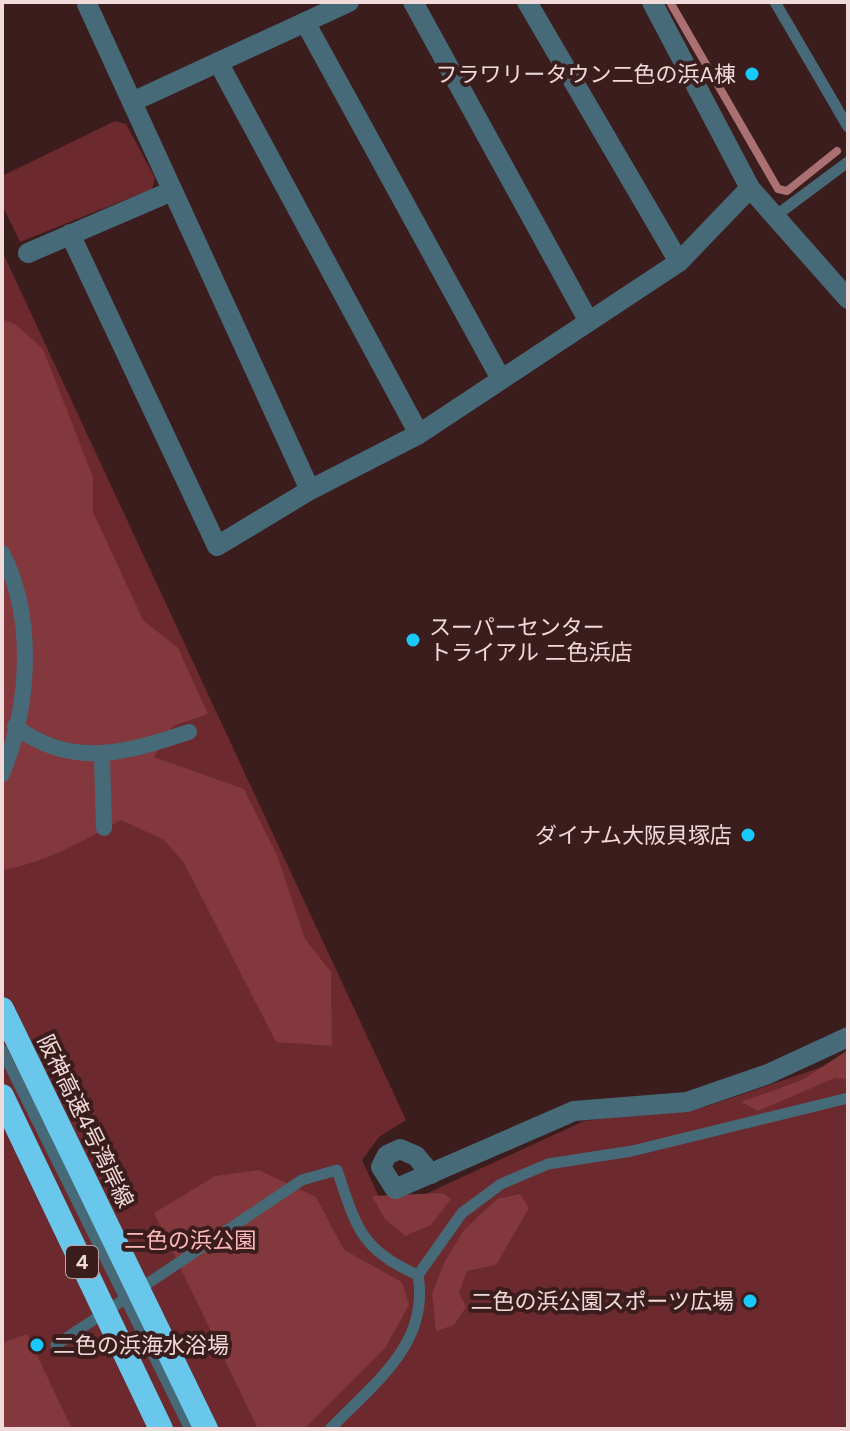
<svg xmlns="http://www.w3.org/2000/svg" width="850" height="1431" font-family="'DM Sans','Noto Sans JP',sans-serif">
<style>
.green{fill:#6c292e}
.forest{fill:#82383d}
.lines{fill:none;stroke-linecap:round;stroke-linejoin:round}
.stream{stroke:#ab7072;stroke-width:8}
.service{stroke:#476a78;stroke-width:11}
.pedestrian{stroke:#476a78;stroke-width:16}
.minor{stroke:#476a78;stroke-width:20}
.motorway-bridge{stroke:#68c7ea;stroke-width:24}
.poi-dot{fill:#18cafc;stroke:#3b1d1e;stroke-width:3}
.labels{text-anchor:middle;stroke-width:8;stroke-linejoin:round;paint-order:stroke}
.shield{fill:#3b1d1e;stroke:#baa2a2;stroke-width:2}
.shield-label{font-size:20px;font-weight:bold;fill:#f0dbda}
.poi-label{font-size:22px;fill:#f0dbda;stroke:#3b1d1e;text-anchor:end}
.street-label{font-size:22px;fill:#f0dbda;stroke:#3b1d1e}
.park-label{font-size:22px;fill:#febaba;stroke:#3b1d1e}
</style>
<rect width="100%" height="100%" fill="#3b1d1e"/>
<path class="green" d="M 115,121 L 126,124 L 155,178 L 152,189 L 20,242 L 2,205 L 2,176 Z
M 2,251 L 406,1120 L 379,1137 L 362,1160 L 379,1197 L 406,1203 L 584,1121 L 705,1107 L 848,1058 L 848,1429 L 2,1429 Z"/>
<path class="forest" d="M 2,319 L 15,324 L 43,349 L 93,477 L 93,512 L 143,620 L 178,648 L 208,714 L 173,726 L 154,757 L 244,789 L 277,855 L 305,939 L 331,972 L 332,1046 L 276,1042 L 184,863 L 164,840 L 121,820 C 84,841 45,863 2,870 Z
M 848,1050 L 848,1079 L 835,1078 L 758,1111 L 741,1102 L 802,1080 Z
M 259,1170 L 316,1197 L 344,1250 L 402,1282 L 409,1305 L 385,1348 L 304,1429 L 258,1429 L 154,1213 L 215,1176 Z
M 443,1193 L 451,1199 L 431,1225 L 405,1236 L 385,1219 L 372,1196 Z
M 520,1194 L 529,1208 L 496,1265 L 467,1271 L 459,1293 L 466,1307 L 454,1325 L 436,1331 L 432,1293 L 445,1261 L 464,1230 L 497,1199 Z
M 27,1334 L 72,1429 L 2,1429 L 2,1343 Z"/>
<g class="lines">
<path class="stream" d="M 670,2 L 778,189 L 787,191 L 837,151"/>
<path class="service" d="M 775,2 L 848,127
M 774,217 L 848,162
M 2,1050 L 190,1429
M 56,1345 L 302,1180 L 337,1170 C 356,1226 360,1250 418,1275
M 330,1429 C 374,1383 430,1344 418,1275 L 462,1213 L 501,1184 L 548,1164 L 632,1151 L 848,1098"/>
<path class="pedestrian" d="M 2,553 C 36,619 29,708 2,774
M 15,726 C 72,770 128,752 189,732
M 102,756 L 104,828"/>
<path class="minor" d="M 413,2 L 588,320
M 527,2 L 679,262
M 652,2 L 750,188 L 848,299
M 87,4 L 310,490 L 419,434 L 679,262 L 750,188
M 305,22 L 501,379
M 218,62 L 419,434
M 132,102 L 349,2
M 70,234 L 217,546 L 310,490
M 28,253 L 172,191
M 431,1174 L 416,1156 L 400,1149 L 387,1155 L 381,1167 L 395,1189 L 574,1111 L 687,1102 L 768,1074 L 848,1037"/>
<path class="motorway-bridge" d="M 2,1009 L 206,1429
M 2,1096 L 161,1429"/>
</g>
<g class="poi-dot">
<circle cx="752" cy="74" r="8"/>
<circle cx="413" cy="640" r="8"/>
<circle cx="748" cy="835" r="8"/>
<circle cx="750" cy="1301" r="8"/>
<circle cx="37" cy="1345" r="8"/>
</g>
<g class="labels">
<rect class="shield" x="66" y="1246" width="32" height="32" rx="6"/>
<g class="shield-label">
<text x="82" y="1269">4</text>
</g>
<g class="poi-label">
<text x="736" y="82">フラワリータウン二色の浜A棟</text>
<text x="429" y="635" text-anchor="start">スーパーセンター<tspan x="429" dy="25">トライアル 二色浜店</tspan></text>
<text x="732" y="843">ダイナム大阪貝塚店</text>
<text x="734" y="1309">二色の浜公園スポーツ広場</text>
<text x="53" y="1353" text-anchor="start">二色の浜海水浴場</text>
</g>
<g class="street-label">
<text transform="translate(86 1121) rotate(64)" y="8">阪神高速4号湾岸線</text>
</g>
<g class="park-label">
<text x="190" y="1248">二色の浜公園</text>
</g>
</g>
<rect width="850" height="1431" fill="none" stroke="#f0dbda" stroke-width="8"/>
</svg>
